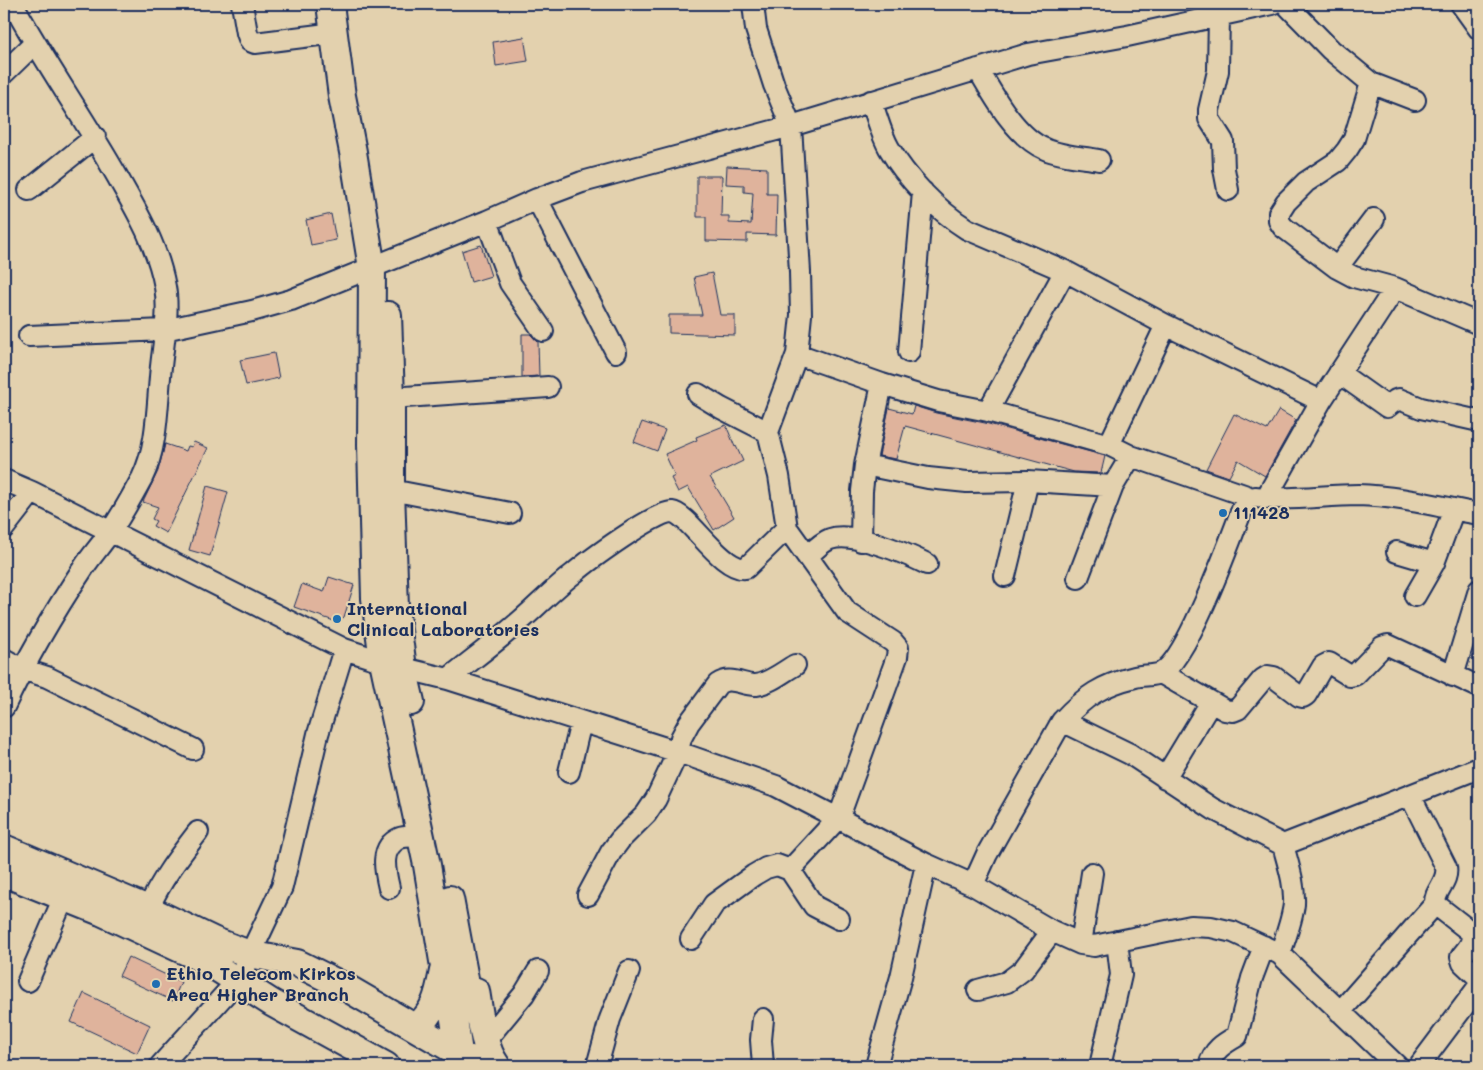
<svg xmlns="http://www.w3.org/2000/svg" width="1483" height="1070" font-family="Mali,sans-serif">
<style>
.building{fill:#dfb39c;stroke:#1b2f5e}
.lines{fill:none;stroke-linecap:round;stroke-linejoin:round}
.minor-casing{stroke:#1b2f5e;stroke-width:24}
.major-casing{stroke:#1b2f5e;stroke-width:30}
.minor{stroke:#e3d1ae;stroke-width:20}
.major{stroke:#e3d1ae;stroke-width:26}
.poi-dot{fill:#1f6fb2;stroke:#e3d1ae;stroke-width:2}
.labels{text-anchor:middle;stroke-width:4;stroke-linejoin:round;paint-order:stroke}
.poi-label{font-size:18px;font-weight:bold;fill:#1b2f5e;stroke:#e3d1ae;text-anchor:start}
</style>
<rect width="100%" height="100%" fill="#e3d1ae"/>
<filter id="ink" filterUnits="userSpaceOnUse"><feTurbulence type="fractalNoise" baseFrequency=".02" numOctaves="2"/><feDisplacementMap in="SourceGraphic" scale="10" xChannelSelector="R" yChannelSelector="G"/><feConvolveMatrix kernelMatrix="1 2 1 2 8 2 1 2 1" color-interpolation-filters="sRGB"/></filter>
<g filter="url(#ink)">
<path class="building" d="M 524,37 L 528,61 L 496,66 L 493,42 Z
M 727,166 L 767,168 L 767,194 L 777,194 L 776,235 L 747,234 L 747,242 L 706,241 L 706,217 L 697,217 L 697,176 L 722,176 L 721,216 L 729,216 L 729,223 L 751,224 L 753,193 L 744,192 L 744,185 L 726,184 Z
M 331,214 L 336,240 L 311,245 L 306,220 Z
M 481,245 L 491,276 L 471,282 L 462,251 Z
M 712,273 L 720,315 L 735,315 L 735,335 L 669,333 L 669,315 L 702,315 L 694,277 Z
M 522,334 L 530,334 L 538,342 L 539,376 L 522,377 Z
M 274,353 L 279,378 L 246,385 L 240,360 Z
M 914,406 L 936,413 L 985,423 L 1105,456 L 1101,473 L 1074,472 L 905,426 L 896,459 L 879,456 L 889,408 L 912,414 Z
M 1279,410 L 1296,420 L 1265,476 L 1238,460 L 1229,477 L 1206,469 L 1234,414 L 1267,430 Z
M 642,422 L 665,430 L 657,451 L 634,442 Z
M 726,425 L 735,447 L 736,446 L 743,461 L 710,477 L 734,517 L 714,530 L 688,487 L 678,492 L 671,478 L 675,476 L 665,454 L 697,440 L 696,437 Z
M 194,442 L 208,448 L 166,533 L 153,526 L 156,521 L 152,519 L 158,507 L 143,502 L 158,471 L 165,444 L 186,451 L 188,446 L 192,447 Z
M 207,486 L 228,492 L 210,556 L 189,550 Z
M 329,577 L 354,585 L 344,617 L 340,620 L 334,621 L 294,607 L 302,584 L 324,592 Z
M 128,957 L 181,982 L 173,1001 L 119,976 Z
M 84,993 L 150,1025 L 137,1053 L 71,1022 Z"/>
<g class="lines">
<g class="minor-casing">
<path id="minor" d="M 242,4 L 247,33 L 250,41 L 255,43 L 335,33
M 753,4 L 756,29 L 774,85 L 791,126 L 800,272 L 801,315 L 797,354 L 882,384 L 938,401 L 988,411 L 1109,445
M 1286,4 L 1331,50 L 1371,83 L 1354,139 L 1347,150 L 1338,161 L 1306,182 L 1286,202 L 1279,213 L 1279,221 L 1283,227 L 1337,268 L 1354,277 L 1395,288 L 1479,324
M 1461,4 L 1479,29
M 1219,16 L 1218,71 L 1209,110 L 1209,119 L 1223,141 L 1224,169 L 1228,190
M 978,69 C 993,95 1016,137 1045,149 C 1061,156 1081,157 1099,160
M 4,73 L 35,43
M 1371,83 L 1415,100
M 871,101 C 877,116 881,134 889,148 C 906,178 938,211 967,229 L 1065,271 L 1166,325 L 1109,445 L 1131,456 L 1247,496 C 1234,530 1189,658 1161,673 C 1154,676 1143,675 1135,677 C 1102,685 1085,696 1062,721 L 987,854 L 973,885
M 29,190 L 95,137
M 537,199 L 616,352
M 487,221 L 510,283 L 543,331
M 1337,268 L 1374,219
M 1166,325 L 1321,401
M 29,336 L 164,330 L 252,311 L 291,300 L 487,221 L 537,199 L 582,182 L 791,126 L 1028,54 L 1127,36 L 1272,4
M 909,352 L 923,192
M 1339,373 L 1387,407 L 1396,400 L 1399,399 L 1421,408 L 1479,421
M 882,384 L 865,465 L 928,478 L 967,482 L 1028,481 L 1113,486
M 698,394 L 721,408 L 768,432 L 797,354
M 391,398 L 548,387
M 988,411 L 1065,271
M 4,480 L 32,492 L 344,649 L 403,668 L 448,679 L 678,752 L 776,786 L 926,864 L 973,885 L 1052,931 L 1081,944 L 1094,946 L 1191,926 L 1211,927 L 1233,932 L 1280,954 L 1397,1066
M 391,490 L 510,513
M 1255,497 C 1290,501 1324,495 1358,495 C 1399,496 1440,507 1479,514
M 1266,498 L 1321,401 L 1395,288
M 4,528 L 32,492
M 861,541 L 862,491 L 865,465
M 1397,552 L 1434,563
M 808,556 C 814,550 822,542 830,539 C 853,531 905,553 927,564
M 1005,576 L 1028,481
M 1078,578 L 1113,486 L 1131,456
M 1415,596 L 1434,563 L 1454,509
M 4,659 L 22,669 L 47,677 L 193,749
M 1161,673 L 1225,710 L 1233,711 L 1238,709 L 1263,679 L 1268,676 L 1274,677 L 1299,696 L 1303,697 L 1306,695 L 1323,666 L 1329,663 L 1350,676 L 1355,675 L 1382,647 L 1388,645 L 1479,687
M 1453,676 L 1479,590
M 448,679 C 469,662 492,645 513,627 C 534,610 552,590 573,574 C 588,561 656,511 672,512 C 689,514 722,572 746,568 L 787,528
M 4,707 C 27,658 54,612 84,567 C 92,555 102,544 110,532 C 122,515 132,496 142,478 C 157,448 157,410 160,377 C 162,350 170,313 165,287 C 158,247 137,211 117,176 C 84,118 45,63 13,4
M 1062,721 L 1130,754 L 1213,809 L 1283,845 L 1479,768
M 569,772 L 581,722
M 1165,778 L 1211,702
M 790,870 L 814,906 L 839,919
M 389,888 C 385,871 379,847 400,838 C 405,836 413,837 420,836
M 588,895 L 611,852 L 620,840 L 646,814 L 656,799 L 678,752 L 681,738 L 689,723 L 718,684 C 731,675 743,686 756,685 C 770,683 783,672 795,665
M 1435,904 L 1471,932 C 1474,943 1467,949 1461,957 L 1463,963 L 1479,978
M 148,909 C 161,880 178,858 198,832
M 691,939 L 714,904 L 754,875 L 766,868 L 777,865 L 790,870 L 839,817 L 897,657 L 898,648 L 893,642 L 847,612 L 787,528 L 779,476 L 768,432
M 1081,944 L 1092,873
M 1280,954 C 1285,938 1292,921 1294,904 C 1295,884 1288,864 1283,845
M 28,981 L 64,897
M 978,990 L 1007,982 L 1023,970 L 1052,931
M 1340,1012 L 1435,904 C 1434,890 1449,882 1446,867 L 1410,795
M 763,1019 L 761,1040 L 763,1066
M 486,1040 L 524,994 L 538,971
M 160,1066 L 238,980 L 282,887 L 318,734 L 344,649
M 597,1066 L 610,1019 L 629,971
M 876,1066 L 901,977 L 926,864
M 1100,1066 L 1121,975 L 1117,941
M 1209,1066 C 1213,1050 1223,1044 1237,1036 L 1252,978 L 1264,946
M 1419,1066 L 1479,986"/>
</g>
<g class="major-casing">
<path id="major" d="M 330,4 L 342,96 L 353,152 L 372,268 L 371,445 L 375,598 L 383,661 L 427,865 L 444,967 L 452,1006 L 461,1066
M 388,315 L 391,398 L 391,490 L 395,608 L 403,668 L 411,702
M 4,848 L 148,909 L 215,941 L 249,954 L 297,963 L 347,988 L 481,1066
M 4,873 L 101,912 L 206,961 L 272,1003 L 386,1066
M 450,899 L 471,1011
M 476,991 C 480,1014 483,1048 497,1066
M 416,1028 C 436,1009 438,996 443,971"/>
</g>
<use href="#minor" class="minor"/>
<use href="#major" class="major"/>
</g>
</g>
<g class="poi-dot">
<circle cx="1223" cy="513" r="5"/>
<circle cx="337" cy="619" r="5"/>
<circle cx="156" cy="984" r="5"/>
</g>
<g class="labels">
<g class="poi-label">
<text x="1233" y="519">111428</text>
<text x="347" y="615">International<tspan x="347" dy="21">Clinical Laboratories</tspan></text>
<text x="166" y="980">Ethio Telecom Kirkos<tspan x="166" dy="21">Area Higher Branch</tspan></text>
</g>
</g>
<rect width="1483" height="1070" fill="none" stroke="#e3d1ae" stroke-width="20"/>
<rect x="10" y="10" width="1463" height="1050" fill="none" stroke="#1b2f5e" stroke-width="2" filter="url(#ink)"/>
</svg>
